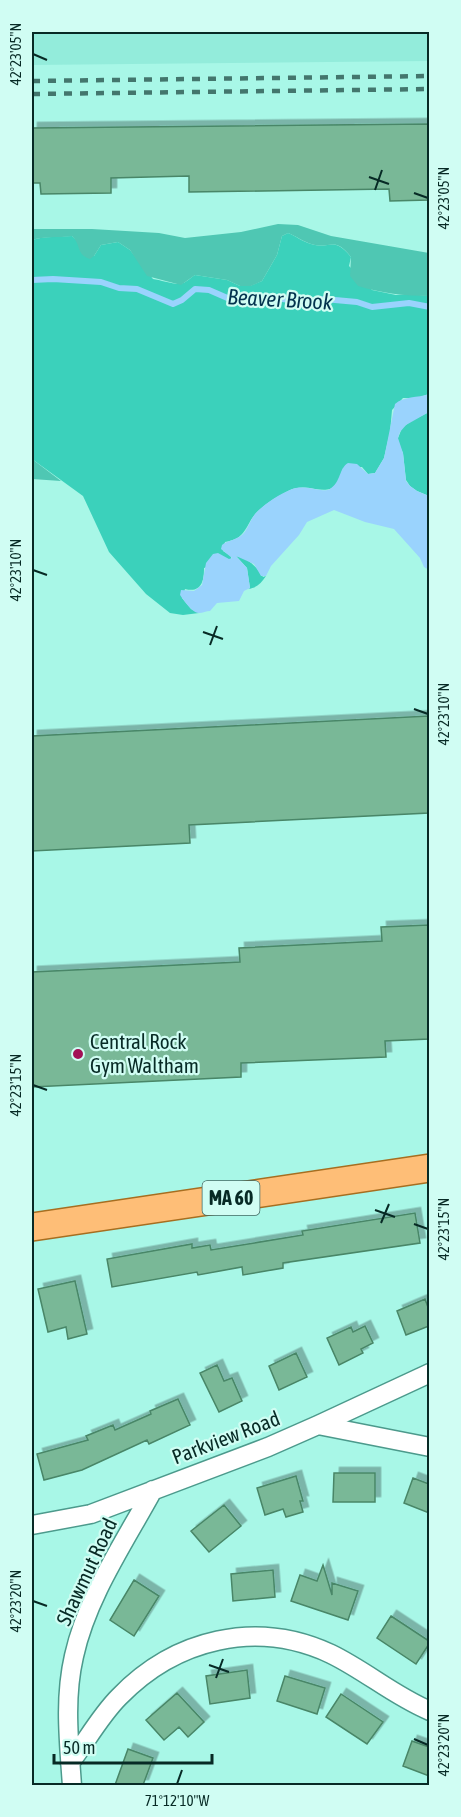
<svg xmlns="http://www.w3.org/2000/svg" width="461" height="1817" font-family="'Asap Condensed',sans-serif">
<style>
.built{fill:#93ecdb}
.green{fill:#3bd1bb}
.forest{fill:#4fc7b3}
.water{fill:#9ad3fd}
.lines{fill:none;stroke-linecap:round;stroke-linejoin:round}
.stream{stroke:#9ad3fd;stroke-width:6}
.building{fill:#79b897;stroke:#488667;stroke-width:1.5;filter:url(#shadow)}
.minor-casing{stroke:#4c9a8c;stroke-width:21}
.primary-casing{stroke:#a76e20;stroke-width:30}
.minor{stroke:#fff;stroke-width:18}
.primary{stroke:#febe77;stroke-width:27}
.rail{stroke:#43766d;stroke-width:4.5;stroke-dasharray:8 8;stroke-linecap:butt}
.ticks{fill:none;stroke:#072a25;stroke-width:2}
.poi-dot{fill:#a21055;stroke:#d0fdf3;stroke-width:2}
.labels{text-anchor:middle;stroke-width:4.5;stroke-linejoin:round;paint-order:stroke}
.shield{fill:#d0fdf3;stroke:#436963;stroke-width:1.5}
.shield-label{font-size:20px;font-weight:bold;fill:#072a25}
.poi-label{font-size:21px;fill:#072a25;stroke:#d0fdf3;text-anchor:start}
.street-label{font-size:21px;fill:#072a25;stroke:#d0fdf3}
.water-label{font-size:22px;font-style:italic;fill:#03334e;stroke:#d0fdf3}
.neatline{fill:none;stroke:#072a25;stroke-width:2}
.ticks-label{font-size:15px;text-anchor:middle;fill:#072a25}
</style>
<defs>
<filter id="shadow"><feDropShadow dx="5.5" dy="-5.5" stdDeviation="0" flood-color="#0004"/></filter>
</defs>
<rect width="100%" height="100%" fill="#a8f7e7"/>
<path class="built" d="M 32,32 L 429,32 L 429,61 L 32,65 Z"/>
<path class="green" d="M 288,233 C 296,236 303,242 311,244 C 331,250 333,235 351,257 L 349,266 L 372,290 L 396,295 L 409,294 L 429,296 L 429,394 L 417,398 L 403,398 L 392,410 L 390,432 L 384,458 L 375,473 L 368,474 L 362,467 L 343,468 C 334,508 312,478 288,491 C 277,497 266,503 257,512 C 245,525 247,539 225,542 L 223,551 L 231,556 L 231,559 L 204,568 C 204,582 201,593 185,589 L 182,598 L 191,609 L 199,613 L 183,615 L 170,613 L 146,594 L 109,552 L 83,496 L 32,459 L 32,240 C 45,236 58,237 72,236 L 94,256 L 101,245 L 118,242 L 130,250 L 153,279 C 161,280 178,286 183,283 C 187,282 191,277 195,275 L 227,280 L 240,286 L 250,286 L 262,281 L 277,255 L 282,236 Z
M 429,412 L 429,496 L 417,491 L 410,486 L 406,480 L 403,453 L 398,443 L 398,438 L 402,428 L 411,421 Z
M 236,556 C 248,558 256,566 263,577 L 266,576 C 261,583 257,588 248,589 L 250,588 L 247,568 Z"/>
<path class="forest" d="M 278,224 L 298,225 L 331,236 L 429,253 L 429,296 C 405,296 381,293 358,286 L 350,276 L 351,257 C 334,235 331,250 311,244 C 304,242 296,236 288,233 L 282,236 L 277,255 L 262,281 L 251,286 L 240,286 L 227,280 L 195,275 L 181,285 L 147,276 L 130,250 L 118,242 L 101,245 L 94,256 L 90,259 C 76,255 81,244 72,236 C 58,238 45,236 32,240 L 32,229 L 92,229 L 159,233 L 185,238 L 241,232 Z
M 32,459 L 61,481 L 32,479 Z"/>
<path class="water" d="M 429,394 L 429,412 L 406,425 L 400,432 L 398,438 L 403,453 L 406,481 L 410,486 L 417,491 L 429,496 L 429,570 L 424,567 L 420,558 L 394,529 L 365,522 L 334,510 L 307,522 L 299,535 L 271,566 L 266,576 L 261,576 L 254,564 L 236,556 L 247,568 L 250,588 L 244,591 L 239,601 L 217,603 L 210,611 C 206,611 203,613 199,613 C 192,613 183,599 180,595 L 181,590 L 194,591 L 202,585 L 206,563 L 213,554 L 218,553 L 229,559 L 232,558 L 221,549 L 222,545 C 228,540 237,540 243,534 C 248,529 250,520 255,514 C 264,504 278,495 290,490 C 305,483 323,494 330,489 C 341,482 339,468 348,463 L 357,464 L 368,474 L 375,473 L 384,458 L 395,404 C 403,396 418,398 429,394 Z"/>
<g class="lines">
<path class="stream" d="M 32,280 L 53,279 L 101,282 L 119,288 L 137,289 L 173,304 L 182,300 L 195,289 L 209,290 L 232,300 L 270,297 L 302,302 L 324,299 L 357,302 L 372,307 L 409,303 L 430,307"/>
</g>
<path class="building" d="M 429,124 L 429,200 L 390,201 L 389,189 L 189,192 L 189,176 L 111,178 L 111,193 L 41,194 L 40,183 L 32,183 L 32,128 Z
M 429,716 L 429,813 L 189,825 L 190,843 L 32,851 L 32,736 Z
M 429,925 L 429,1039 L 385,1041 L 386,1057 L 241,1063 L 241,1077 L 32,1087 L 32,972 L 240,962 L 239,948 L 382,941 L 381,927 Z
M 415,1213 L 420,1243 L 283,1263 L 283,1268 L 243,1275 L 242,1267 L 198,1275 L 197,1272 L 112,1287 L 107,1259 L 192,1244 L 192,1248 L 210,1245 L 211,1250 L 303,1235 L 302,1231 Z
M 75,1281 L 87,1334 L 68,1339 L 66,1327 L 48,1332 L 38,1289 Z
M 425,1299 L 429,1310 L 429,1326 L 406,1335 L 397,1311 Z
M 365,1326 L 373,1343 L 361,1349 L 363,1353 L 339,1365 L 327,1338 L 351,1327 L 353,1332 Z
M 296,1353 L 307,1377 L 279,1390 L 269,1366 Z
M 217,1365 L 224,1381 L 232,1378 L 242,1401 L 219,1412 L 200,1373 Z
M 178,1399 L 190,1425 L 149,1444 L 147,1440 L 82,1470 L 44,1480 L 37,1454 L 88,1440 L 86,1436 L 113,1425 L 115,1430 L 151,1414 L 150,1411 Z
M 334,1473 L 375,1473 L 375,1502 L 333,1502 Z
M 296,1476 L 303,1501 L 300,1501 L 303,1512 L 286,1517 L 283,1509 L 265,1515 L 257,1488 Z
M 413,1478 L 429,1484 L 429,1513 L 404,1503 Z
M 224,1505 L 241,1526 L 209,1552 L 191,1531 Z
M 323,1565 L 332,1595 L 332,1583 L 358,1591 L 348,1620 L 291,1601 L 300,1575 L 317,1581 Z
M 273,1570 L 275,1597 L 233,1601 L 231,1574 Z
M 134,1580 L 159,1596 L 134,1636 L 110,1620 Z
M 391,1616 L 429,1641 L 429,1644 L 416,1664 L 377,1638 Z
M 247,1670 L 250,1698 L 210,1704 L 206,1676 Z
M 285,1676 L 325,1688 L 317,1714 L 277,1701 Z
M 177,1693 L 204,1722 L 188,1737 L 179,1727 L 164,1740 L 146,1720 Z
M 341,1694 L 383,1722 L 367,1744 L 326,1717 Z
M 412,1741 L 429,1747 L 429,1776 L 403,1766 Z
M 128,1749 L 153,1758 L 143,1785 L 115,1785 Z"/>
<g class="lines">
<g class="minor-casing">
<path id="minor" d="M 318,1425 L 430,1447
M 32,1525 L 91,1514 L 268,1447 L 318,1425 L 430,1373
M 70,1763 C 86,1742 100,1716 119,1697 C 175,1639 256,1619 331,1654 C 366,1671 394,1696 430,1711
M 72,1786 C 69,1742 64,1699 74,1656 C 87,1597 124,1543 153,1490"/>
</g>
<g class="primary-casing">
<path id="primary" d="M 32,1227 L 430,1168"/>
</g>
<use href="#minor" class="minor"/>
<use href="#primary" class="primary"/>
<path class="rail" d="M 32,81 L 430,76
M 32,94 L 430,89"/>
</g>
<path class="ticks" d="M 33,54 L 47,60M 369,177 L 389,184M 375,190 L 382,170M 414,193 L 428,198M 33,570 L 47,575M 203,632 L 223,639M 210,645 L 217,626M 414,709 L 428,714M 33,1085 L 47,1090M 375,1210 L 395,1217M 381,1223 L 389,1204M 414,1224 L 428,1229M 33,1601 L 47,1606M 209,1665 L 229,1672M 216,1678 L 223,1659M 414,1739 L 428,1745M 177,1784 L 182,1770"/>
<circle class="poi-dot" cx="78" cy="1054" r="6"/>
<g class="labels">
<rect class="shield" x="202.5" y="1181" width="57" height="34" rx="4.5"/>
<g class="shield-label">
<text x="231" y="1205">MA 60</text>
</g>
<g class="poi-label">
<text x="90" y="1049">Central Rock<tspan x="90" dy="24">Gym Waltham</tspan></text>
</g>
<g class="street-label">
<text transform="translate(226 1438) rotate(-21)" y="7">Parkview Road</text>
<text transform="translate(87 1572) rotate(-65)" y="7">Shawmut Road</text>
</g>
<g class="water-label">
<text transform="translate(280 299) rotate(3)" y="8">Beaver Brook</text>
</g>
</g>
<rect width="461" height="1817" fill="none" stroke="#d0fdf3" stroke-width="66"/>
<path d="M54 1754v9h158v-9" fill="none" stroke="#072a25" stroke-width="3"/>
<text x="63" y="1754" font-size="18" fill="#072a25" stroke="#d0fdf3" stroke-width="4.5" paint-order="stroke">50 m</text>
<rect x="33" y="33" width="395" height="1751" class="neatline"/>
<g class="ticks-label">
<text transform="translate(16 54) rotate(-90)" y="5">42°23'05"N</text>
<text transform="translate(444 198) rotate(-90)" y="5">42°23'05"N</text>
<text transform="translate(16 570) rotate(-90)" y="5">42°23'10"N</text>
<text transform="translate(444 714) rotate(-90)" y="5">42°23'10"N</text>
<text transform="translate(16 1085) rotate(-90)" y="5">42°23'15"N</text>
<text transform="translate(444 1229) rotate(-90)" y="5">42°23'15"N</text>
<text transform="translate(16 1601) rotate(-90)" y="5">42°23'20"N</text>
<text transform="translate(444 1745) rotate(-90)" y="5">42°23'20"N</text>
<text x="177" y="1806">71°12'10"W</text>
</g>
</svg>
